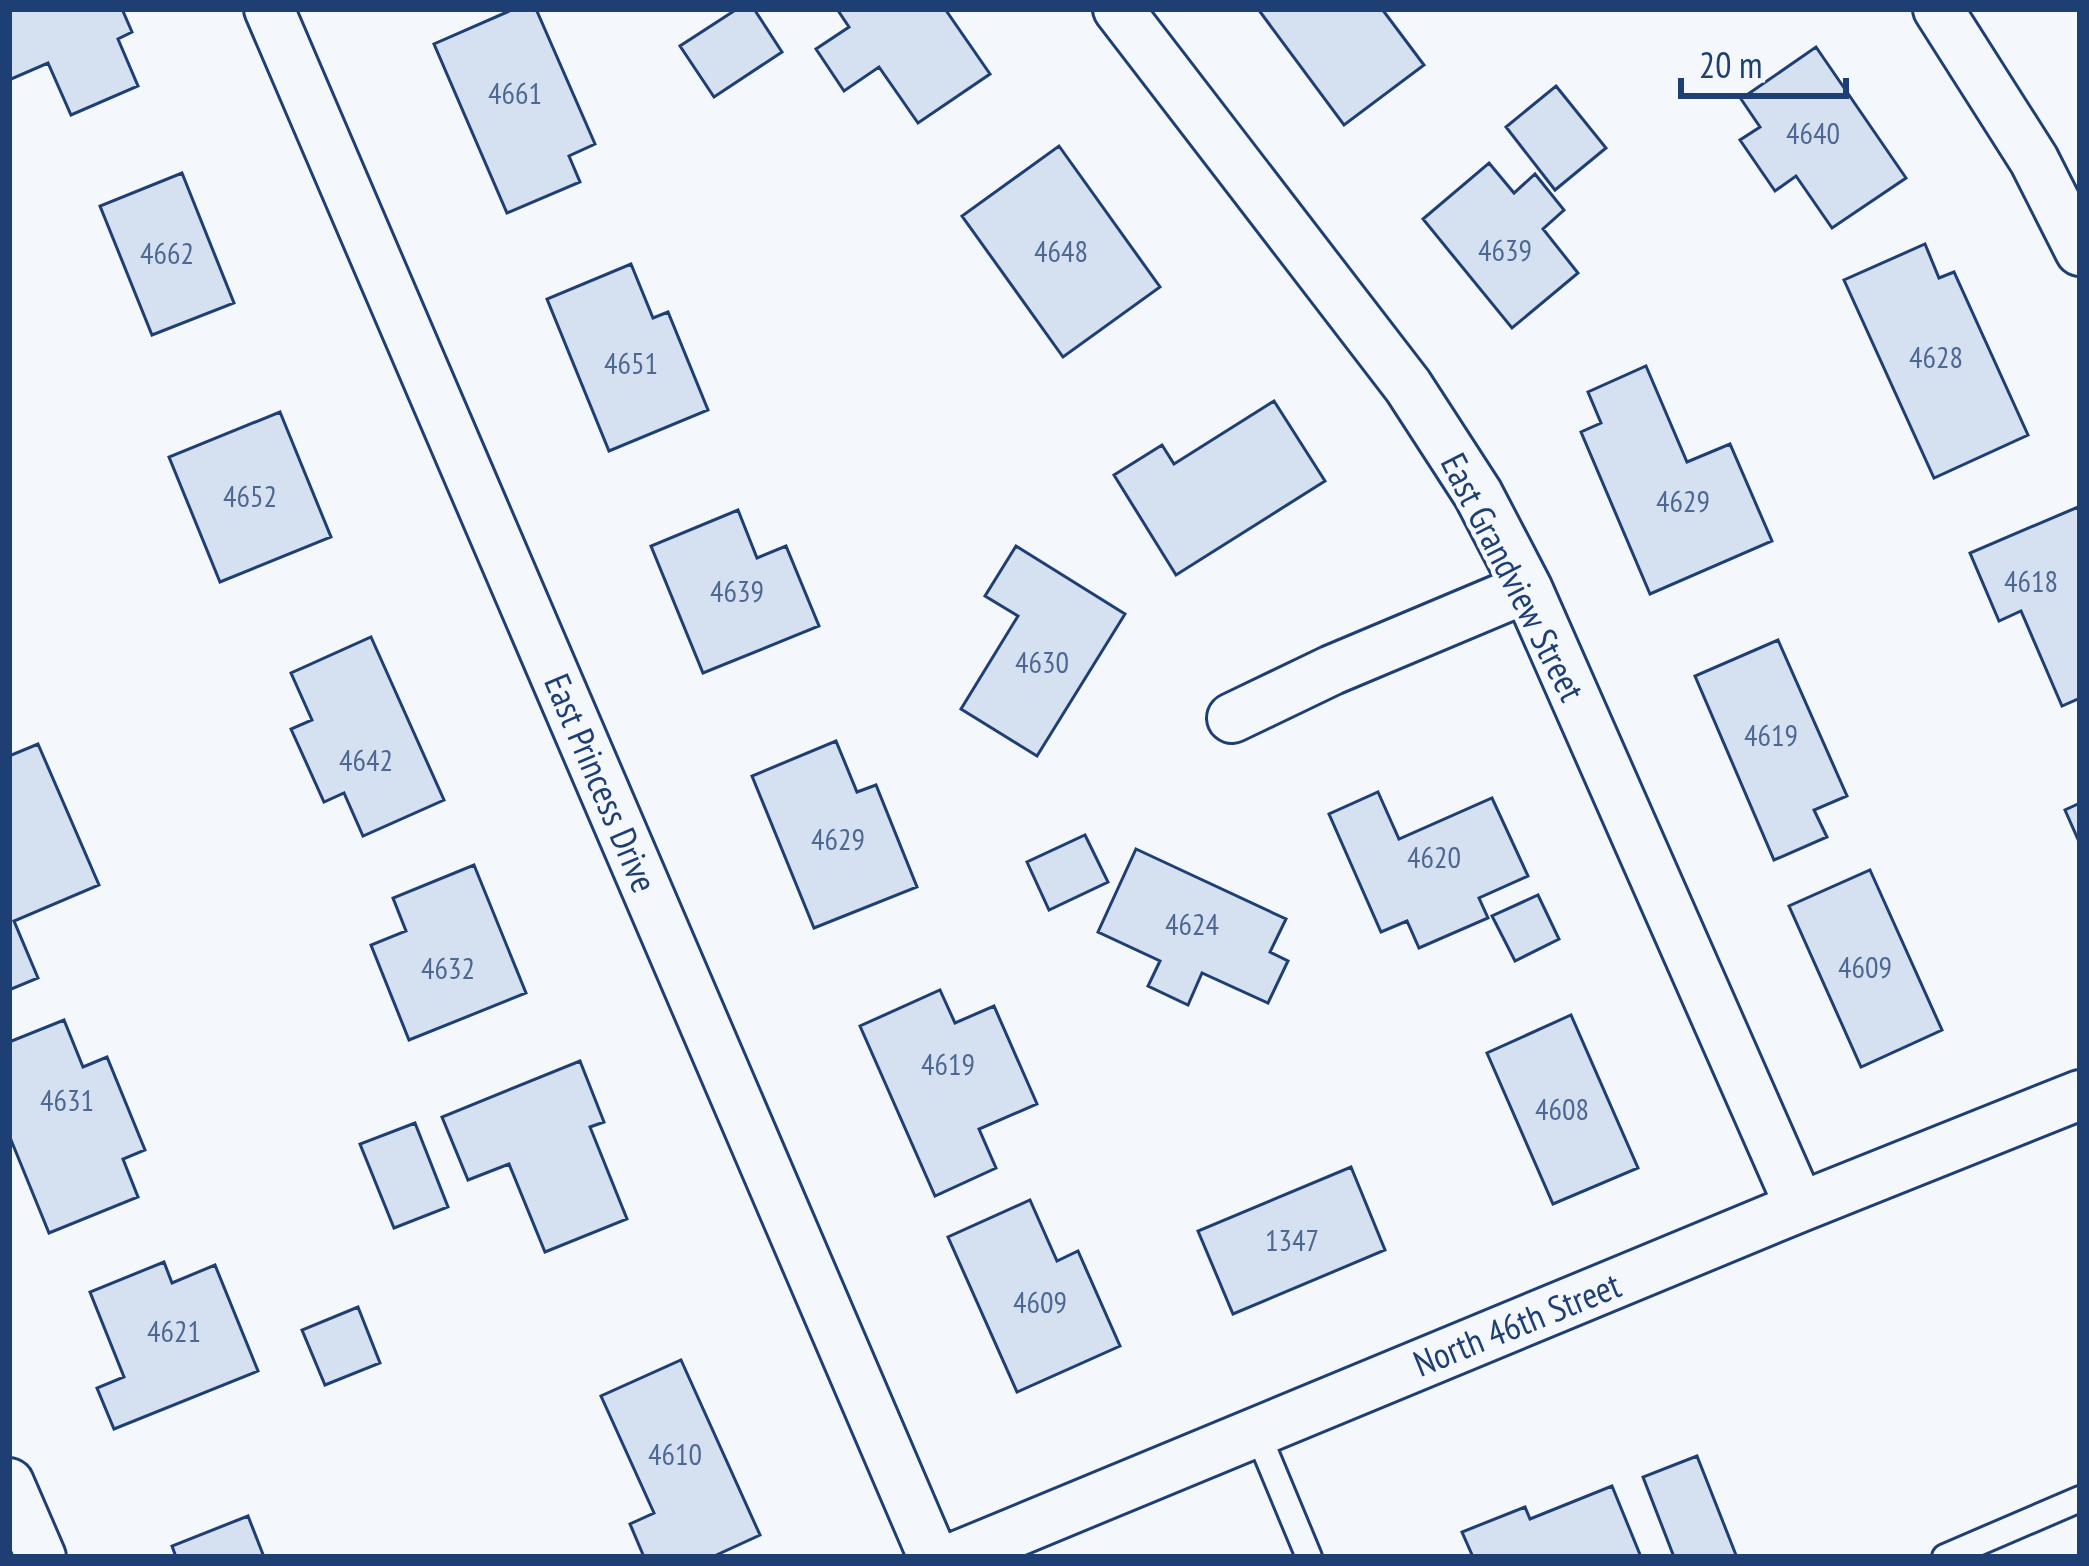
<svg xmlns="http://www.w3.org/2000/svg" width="2089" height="1566" font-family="'PT Sans Narrow',sans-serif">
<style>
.building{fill:#d5e0f0;stroke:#1d3f73;stroke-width:3}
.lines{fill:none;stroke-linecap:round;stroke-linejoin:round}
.lane-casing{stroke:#1d3f73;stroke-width:30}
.street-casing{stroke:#1d3f73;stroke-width:54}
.lane{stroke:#f4f7fb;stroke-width:24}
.street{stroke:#f4f7fb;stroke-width:48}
.labels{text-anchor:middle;stroke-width:9;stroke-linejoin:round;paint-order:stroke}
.number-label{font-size:30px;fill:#4b6792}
.street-label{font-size:36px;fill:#1d3f73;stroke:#f4f7fb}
</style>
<rect width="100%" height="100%" fill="#f4f7fb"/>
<path class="building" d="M 9,9 L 122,9 L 132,32 L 118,39 L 138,86 L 71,115 L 48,63 L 9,80 Z
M 514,9 L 536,9 L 595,144 L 569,156 L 580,182 L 507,213 L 434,44 Z
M 737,9 L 754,9 L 782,52 L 714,97 L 680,46 Z
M 837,9 L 945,9 L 990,74 L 918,123 L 879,67 L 844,91 L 816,49 L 849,27 Z
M 1258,9 L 1382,9 L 1424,65 L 1344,125 Z
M 1816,47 L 1906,178 L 1832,228 L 1796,176 L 1775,191 L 1740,140 L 1760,127 L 1741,99 Z
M 1556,86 L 1606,148 L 1555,190 L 1506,127 Z
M 1059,146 L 1160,287 L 1063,357 L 962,216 Z
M 1489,163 L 1514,193 L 1535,174 L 1564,210 L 1543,229 L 1578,273 L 1512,328 L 1423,219 Z
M 182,173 L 234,303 L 152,335 L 100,206 Z
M 1925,244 L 1939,278 L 1954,272 L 2028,435 L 1934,478 L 1844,280 Z
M 631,264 L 653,318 L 668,312 L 708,410 L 609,451 L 547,299 Z
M 1646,366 L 1687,462 L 1730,444 L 1772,541 L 1650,594 L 1581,432 L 1601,423 L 1588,392 Z
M 1274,401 L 1325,481 L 1176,575 L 1114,475 L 1162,445 L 1174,464 Z
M 280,412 L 331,537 L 220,582 L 169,457 Z
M 2078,507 L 2080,512 L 2080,698 L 2062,706 L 2021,611 L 1999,621 L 1970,553 Z
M 738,510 L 757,558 L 786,546 L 819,626 L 703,673 L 651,546 Z
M 1016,546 L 1125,614 L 1037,756 L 961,709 L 1018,616 L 985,596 Z
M 371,637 L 444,800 L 363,836 L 344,793 L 324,802 L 291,729 L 312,720 L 291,673 Z
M 1778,640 L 1847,796 L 1814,810 L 1827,837 L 1774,860 L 1695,676 Z
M 836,741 L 857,792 L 876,785 L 917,887 L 814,928 L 752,776 Z
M 38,744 L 99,885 L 14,921 L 38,978 L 9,990 L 9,756 Z
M 1378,792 L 1399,839 L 1492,798 L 1528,876 L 1479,898 L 1488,918 L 1419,948 L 1407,921 L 1381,932 L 1329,814 Z
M 2080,803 L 2080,844 L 2065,810 Z
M 1085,835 L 1108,882 L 1049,910 L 1027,862 Z
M 1136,849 L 1286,919 L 1270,952 L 1288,961 L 1268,1003 L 1202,973 L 1188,1005 L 1148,986 L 1160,961 L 1098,932 Z
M 474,865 L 526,993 L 409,1040 L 371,945 L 406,931 L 393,898 Z
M 1870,870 L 1942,1030 L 1861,1067 L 1789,906 Z
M 1538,895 L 1559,939 L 1515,961 L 1492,916 Z
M 940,990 L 955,1023 L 994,1006 L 1037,1104 L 979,1129 L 996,1168 L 935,1196 L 860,1026 Z
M 1571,1015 L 1638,1168 L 1553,1204 L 1487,1053 Z
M 64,1020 L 83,1067 L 107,1057 L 145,1150 L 123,1159 L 138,1197 L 49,1233 L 9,1135 L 9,1042 Z
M 580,1061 L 604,1122 L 590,1127 L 627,1219 L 545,1252 L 509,1164 L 468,1180 L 442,1117 Z
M 415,1123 L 448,1207 L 394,1228 L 360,1144 Z
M 1351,1167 L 1385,1250 L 1233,1314 L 1198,1231 Z
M 1030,1200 L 1057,1261 L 1078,1251 L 1120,1346 L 1017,1392 L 948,1237 Z
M 164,1262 L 172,1283 L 215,1265 L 258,1371 L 114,1429 L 97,1388 L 124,1377 L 90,1292 Z
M 358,1307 L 380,1363 L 325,1385 L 302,1330 Z
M 681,1360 L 760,1535 L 712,1557 L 644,1557 L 630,1524 L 654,1513 L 601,1396 Z
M 1697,1456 L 1736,1555 L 1730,1557 L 1674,1557 L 1643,1477 Z
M 1612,1486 L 1641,1557 L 1473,1557 L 1462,1532 L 1525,1507 L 1530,1519 Z
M 248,1516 L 264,1557 L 176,1557 L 172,1546 Z"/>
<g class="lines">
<g class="lane-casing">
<path id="lane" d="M 1257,1432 L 1309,1557
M 1945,1557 L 2080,1499"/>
</g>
<g class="street-casing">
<path id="street" d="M 269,9 L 933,1557
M 1118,9 L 1408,386 L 1478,494 L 1527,588 L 1800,1207
M 1938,9 L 2034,160 L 2080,251
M 1232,718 L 1332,670 L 1527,588
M 9,1483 L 41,1557
M 955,1557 L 1800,1207 L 2080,1095"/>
</g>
<use href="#lane" class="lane"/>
<use href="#street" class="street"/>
</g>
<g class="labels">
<g class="number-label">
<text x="515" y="104">4661</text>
<text x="1813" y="144">4640</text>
<text x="1505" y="261">4639</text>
<text x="1061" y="262">4648</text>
<text x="167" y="264">4662</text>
<text x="1936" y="368">4628</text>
<text x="631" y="374">4651</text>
<text x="250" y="507">4652</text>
<text x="1683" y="512">4629</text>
<text x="2031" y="592">4618</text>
<text x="737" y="602">4639</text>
<text x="1042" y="673">4630</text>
<text x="1771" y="746">4619</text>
<text x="366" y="771">4642</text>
<text x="838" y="850">4629</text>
<text x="1434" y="868">4620</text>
<text x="1192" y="935">4624</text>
<text x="1865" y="978">4609</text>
<text x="448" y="979">4632</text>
<text x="948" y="1075">4619</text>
<text x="67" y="1111">4631</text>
<text x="1562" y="1120">4608</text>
<text x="1292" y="1251">1347</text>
<text x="1040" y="1313">4609</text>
<text x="174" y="1342">4621</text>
<text x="675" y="1465">4610</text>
</g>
<g class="street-label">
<text transform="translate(1513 577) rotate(63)" y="13">East Grandview Street</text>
<text transform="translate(601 783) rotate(67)" y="13">East Princess Drive</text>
<text transform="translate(1517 1324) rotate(-22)" y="13">North 46th Street</text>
</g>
</g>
<rect width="2089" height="1566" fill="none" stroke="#1d3f73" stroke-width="24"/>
<path d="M1681 78v18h165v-18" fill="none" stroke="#1d3f73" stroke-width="6"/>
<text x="1699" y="78" font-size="36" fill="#1d3f73" stroke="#f4f7fb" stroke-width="9" paint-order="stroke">20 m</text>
</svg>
